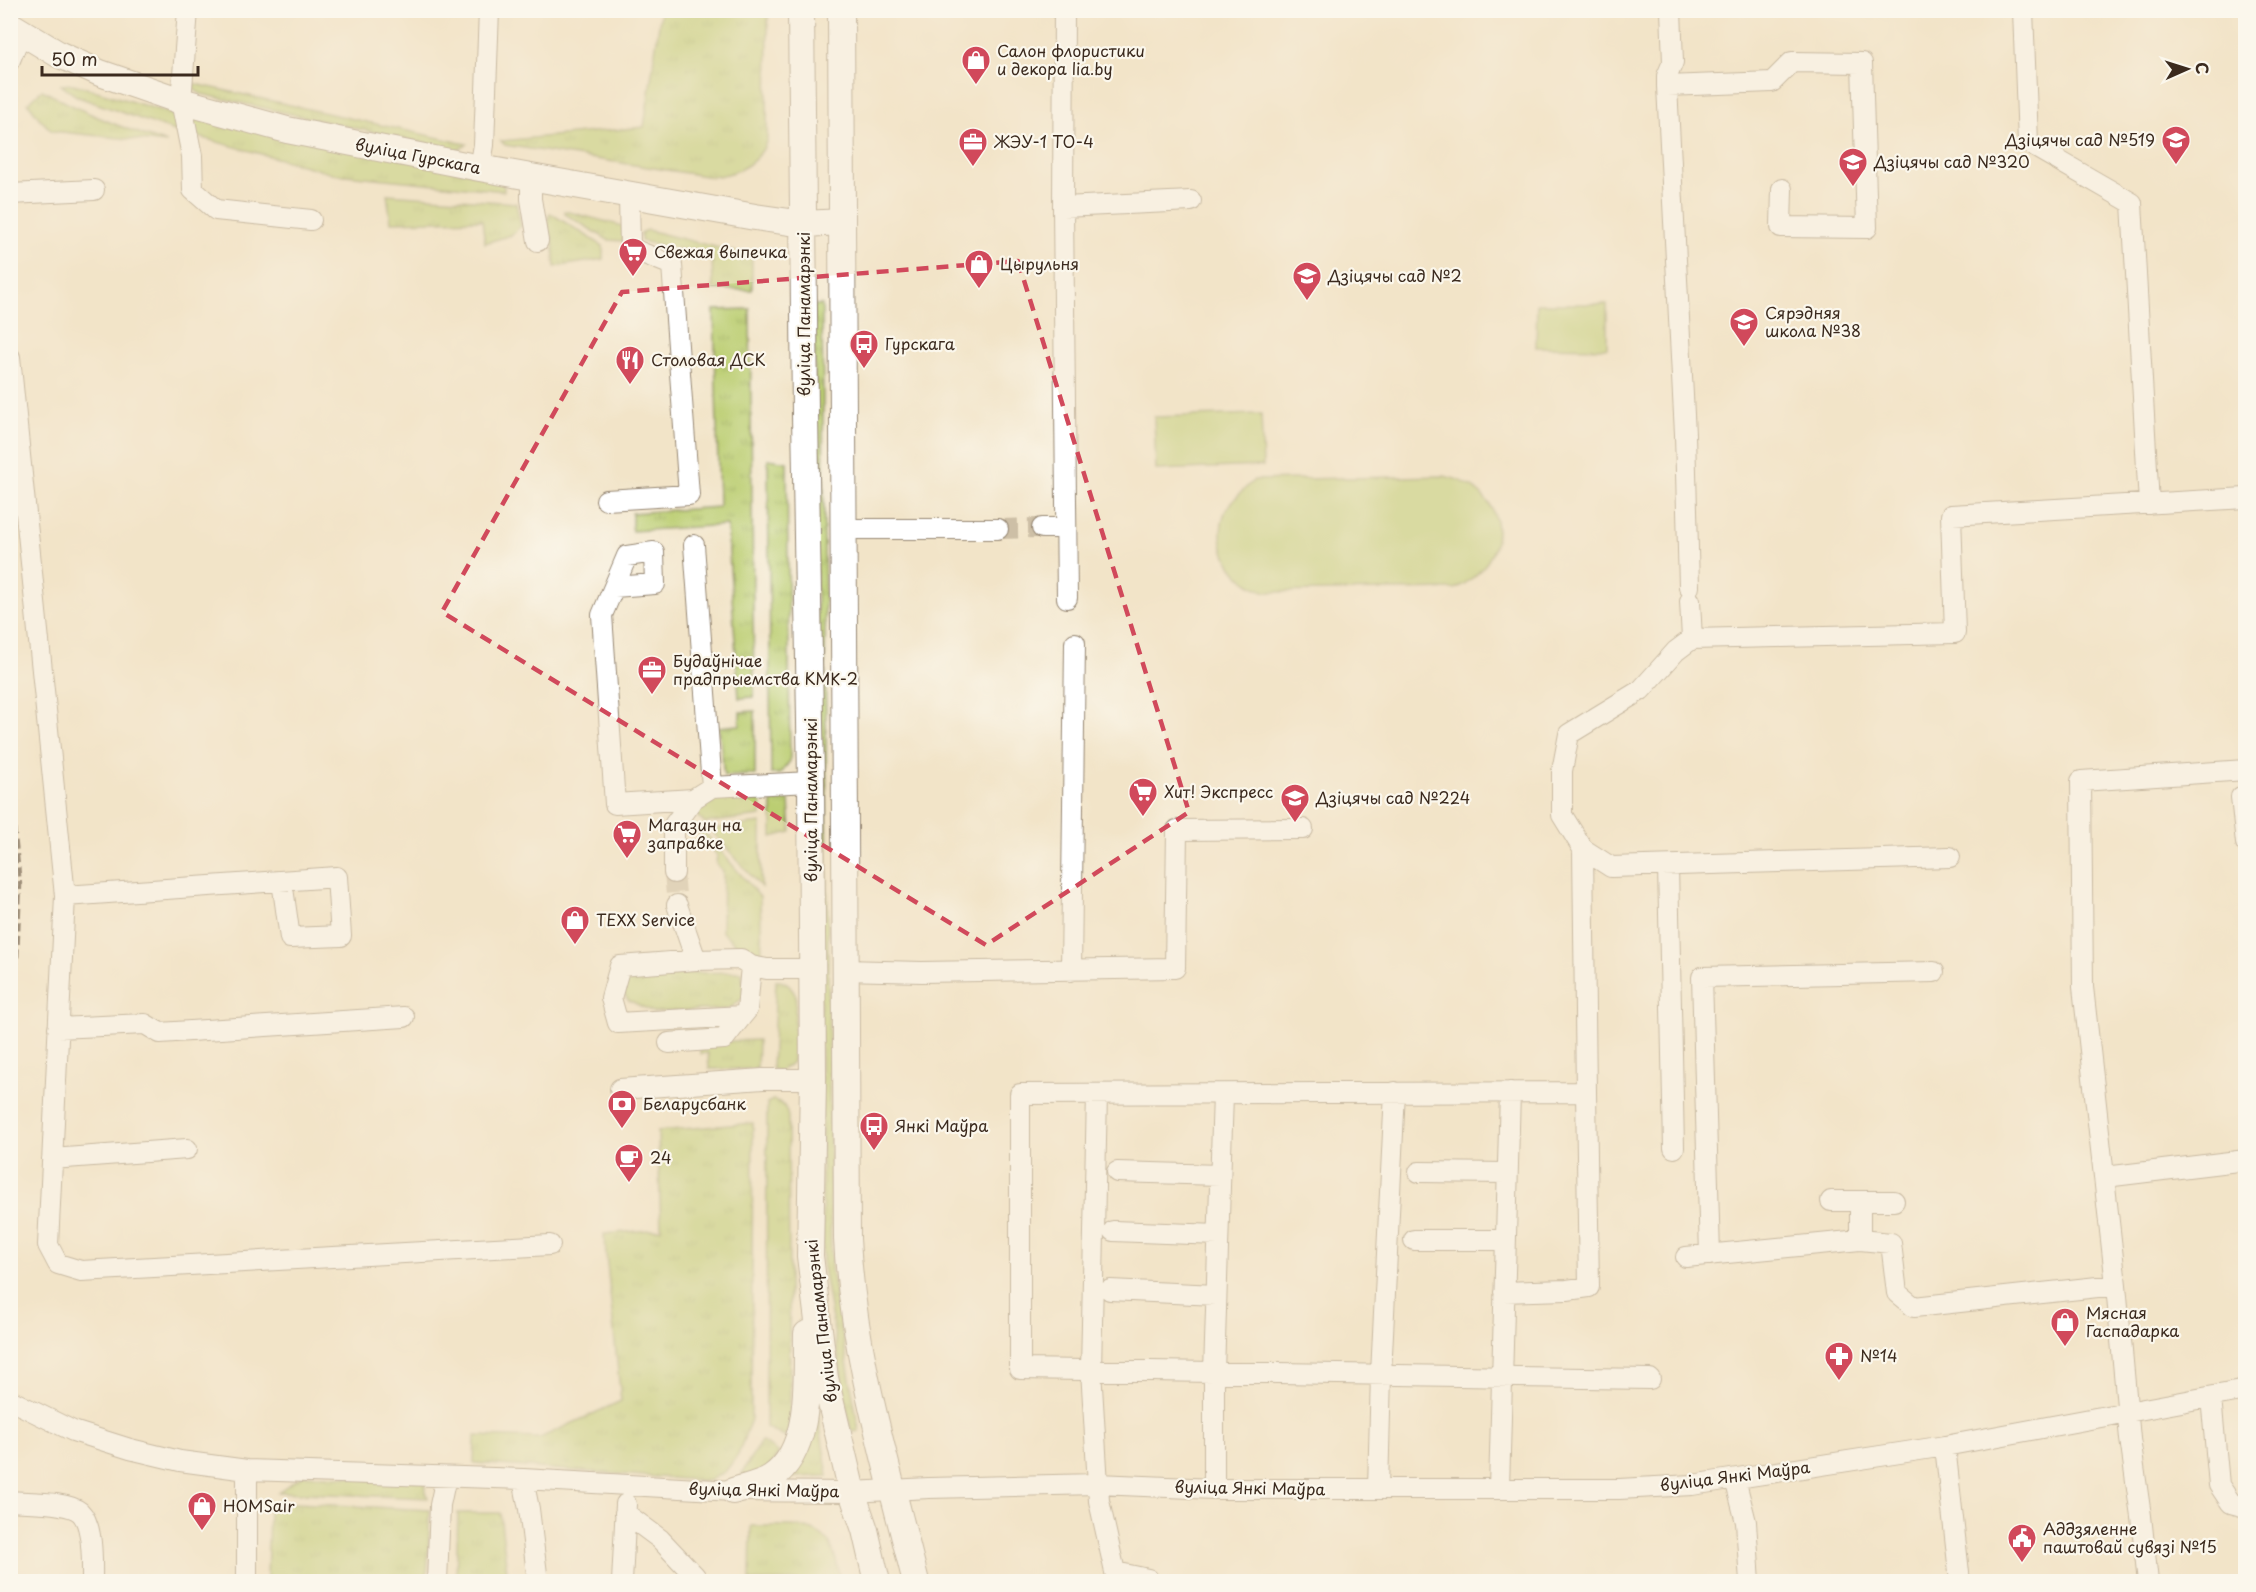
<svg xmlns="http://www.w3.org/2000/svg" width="2256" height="1592" font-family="'Playpen Sans',sans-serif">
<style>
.grass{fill:url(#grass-tufts);stroke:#7b7c48;stroke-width:1.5}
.pitch{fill:#bbce72;stroke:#7b7c48;stroke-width:1.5}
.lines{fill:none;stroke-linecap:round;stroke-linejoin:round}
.minor-tunnel{stroke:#cdbfa6;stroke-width:20;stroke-dasharray:20 10;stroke-linecap:butt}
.minor-casing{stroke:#968773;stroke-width:22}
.major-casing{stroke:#968773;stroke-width:28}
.minor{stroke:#fff;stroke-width:20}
.major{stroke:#fff;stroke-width:26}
.rail{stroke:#3b2a1e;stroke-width:4.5;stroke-dasharray:9 4.5;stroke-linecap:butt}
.marked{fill:none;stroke:#d1495b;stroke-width:4.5;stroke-dasharray:12 8;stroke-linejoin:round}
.labels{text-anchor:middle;stroke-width:4.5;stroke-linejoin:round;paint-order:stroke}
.poi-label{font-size:16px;fill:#3b2a1e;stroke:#fbf7ec;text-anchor:start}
.street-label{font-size:16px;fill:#3b2a1e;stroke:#fbf7ec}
</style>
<defs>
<pattern id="grass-tufts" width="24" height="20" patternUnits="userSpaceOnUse" patternTransform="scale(1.5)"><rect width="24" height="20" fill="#bbce72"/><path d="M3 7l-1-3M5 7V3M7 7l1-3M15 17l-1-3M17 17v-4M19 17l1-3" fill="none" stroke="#a2b162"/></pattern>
</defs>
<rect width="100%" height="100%" fill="#fbf7ec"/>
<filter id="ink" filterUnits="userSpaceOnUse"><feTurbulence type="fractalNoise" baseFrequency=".0167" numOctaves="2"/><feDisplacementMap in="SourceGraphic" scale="12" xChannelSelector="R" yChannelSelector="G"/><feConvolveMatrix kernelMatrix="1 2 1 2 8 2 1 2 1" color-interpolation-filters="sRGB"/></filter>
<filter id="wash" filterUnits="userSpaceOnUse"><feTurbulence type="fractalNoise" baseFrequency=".008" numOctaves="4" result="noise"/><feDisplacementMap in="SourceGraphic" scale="24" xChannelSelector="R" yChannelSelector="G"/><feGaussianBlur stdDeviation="1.35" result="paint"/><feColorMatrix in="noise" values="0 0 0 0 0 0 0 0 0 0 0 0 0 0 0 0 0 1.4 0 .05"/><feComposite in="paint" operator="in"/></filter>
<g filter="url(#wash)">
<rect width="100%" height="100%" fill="#f2e4c8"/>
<path class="grass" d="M 661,11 L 768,11 L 767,140 C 759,164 736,174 712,177 L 505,145 L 501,141 L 644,127 Z
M 191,83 L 467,144 L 458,150 L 450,149 L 201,94 L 195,90 Z
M 73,84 L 173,114 L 183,134 L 78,97 L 61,85 Z
M 42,90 C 82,112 124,129 167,143 L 52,131 L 40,119 L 28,103 Z
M 190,114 L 496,178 L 504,186 L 504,191 L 335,174 L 195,136 Z
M 387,194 L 516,203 L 521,226 L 511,235 L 485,243 L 482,220 L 391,222 Z
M 565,211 L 623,226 L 623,241 L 608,240 L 565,214 Z
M 550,213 L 603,246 L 603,259 L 555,267 C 554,259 554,250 553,242 C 551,232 544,223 550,213 Z
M 647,230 L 752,256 L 752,290 L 713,289 L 712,256 L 641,241 L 641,233 Z
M 814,305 L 822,305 L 831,1269 L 859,1431 L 851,1432 L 823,1267 Z
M 750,309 L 754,697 L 739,698 L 727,525 L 632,531 L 632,513 L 719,507 L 714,310 Z
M 768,459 L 787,462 L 790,761 L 780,774 L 771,774 Z
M 755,711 L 755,775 L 724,776 L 719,727 L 740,725 L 740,712 Z
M 713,793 L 761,794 L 761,816 L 705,823 L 698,817 L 699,804 Z
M 772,793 L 782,794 L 789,801 L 791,832 L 772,837 Z
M 761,823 L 761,887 L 710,829 Z
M 700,827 L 760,897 L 762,954 L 740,948 L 722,932 L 723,871 L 716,864 L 717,855 L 700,835 Z
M 742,972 L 744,997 L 729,1009 L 653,1012 L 628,1000 L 624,994 L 623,983 L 631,974 Z
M 776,980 L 787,983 L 796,995 L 793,1062 L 779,1071 L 772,1069 Z
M 758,1040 L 757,1069 L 709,1069 L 708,1053 L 700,1054 L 700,1049 L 732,1041 Z
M 773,1100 C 783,1102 786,1107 788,1117 L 790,1429 L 784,1437 L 766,1427 L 767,1103 Z
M 753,1123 L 751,1419 L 738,1455 L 725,1472 L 708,1481 L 474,1463 L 475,1436 L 540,1438 L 621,1401 L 604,1234 L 661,1229 L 658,1131 Z
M 812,1378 L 828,1476 L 790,1477 L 804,1456 Z
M 761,1441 L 779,1453 L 762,1478 L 743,1480 L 742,1473 Z
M 303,1475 L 423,1480 L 428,1498 L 278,1492 Z
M 276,1502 L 430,1510 L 427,1581 L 267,1582 L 269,1508 Z
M 458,1513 L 500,1513 L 508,1581 L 456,1581 Z
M 751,1526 C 773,1527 812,1520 828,1541 C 836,1552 837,1568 841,1581 L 750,1581 Z"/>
<path class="pitch" d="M 1537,304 L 1607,304 L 1607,348 L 1536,347 Z
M 1261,414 L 1263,466 L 1156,470 L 1154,417 Z
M 1444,476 C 1510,489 1515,560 1455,589 L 1266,592 C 1235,581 1213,550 1224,515 C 1229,502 1244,490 1254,480 Z"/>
</g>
<g filter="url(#ink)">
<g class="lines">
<path class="minor-tunnel" d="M 998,529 L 1042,528
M 674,873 L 677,905"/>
<g class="minor-casing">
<path id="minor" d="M 188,10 L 181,101 L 192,156 L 193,190 L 216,210 L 311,220
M 1064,10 L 1063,207 L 1067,598
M 1671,10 L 1673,62 L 1667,76 L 1667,86 L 1685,434 L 1689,587
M 2023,10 L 2028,143 L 2132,203 L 2149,504
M 10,60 L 21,33
M 1667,86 L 1772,82 L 1792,62 L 1862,63 L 1867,228 L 1781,227 L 1782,189
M 480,168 L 484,145 L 489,10
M 531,177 L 531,199 L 538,241
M 10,194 L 94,190
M 1063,207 L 1191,201
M 10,357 L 65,896 L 48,1245 L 58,1264 L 81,1271 L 550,1245
M 606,500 L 689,495 L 672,265 L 630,248 L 629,196
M 1042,528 L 1066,528
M 842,529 L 998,529
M 694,545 L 712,787
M 614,587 L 655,584 L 654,552 L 627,556 L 602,615 L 615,804 L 693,799
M 1690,601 L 1692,639 L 1676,651 L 1641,690 L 1569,734 L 1562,771 L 1562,815 L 1583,849 L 1611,867 L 1950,857
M 1692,639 L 1955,633 L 1951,515 L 2246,498
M 2241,797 L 2246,843
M 1583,849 L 1586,1092 L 1020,1094 L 1020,1369 L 1650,1379
M 1668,866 L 1674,1148
M 674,873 L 674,825 L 693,799 L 712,787 L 811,782
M 65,896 L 337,877 L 341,936 L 290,938 L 282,881
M 677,905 L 696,960 L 741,959 L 751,966 L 767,969 L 812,969
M 696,960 L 620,966 L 611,998 L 618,1023 L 742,1016 L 747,1010 L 751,966
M 844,970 L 922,972 L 1175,968 L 1177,830 L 1303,829
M 1071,971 L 1075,643
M 58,1028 L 145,1024 L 160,1033 L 404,1017
M 669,1043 L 724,1039 L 742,1016
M 620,1089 L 763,1079 L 813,1079
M 1097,1094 L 1091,1370 L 1099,1501 L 1115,1572 L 1148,1579 L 1149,1582
M 52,1159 L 187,1149
M 1117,1172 L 1220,1175
M 1419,1172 L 1507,1173
M 2105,1177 L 2246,1160
M 1831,1201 L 1860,1201
M 1113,1231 L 1218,1235
M 1414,1240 L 1506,1240
M 1860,1240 L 1860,1201 L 1894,1201
M 1710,1255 L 1702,977 L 1934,972
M 1686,1257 L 1860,1240 L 1891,1243 L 1897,1293 L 1914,1307 L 2116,1285
M 1110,1290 L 1216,1295
M 1504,1292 L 1567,1290 L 1589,1287 L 1586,1092
M 2211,1397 L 2219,1485 L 2231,1503 L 2246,1507
M 10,1400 L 73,1431 L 130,1449 L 180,1461 L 247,1470 L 523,1479 L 733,1491 L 852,1492 L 929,1488 L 1098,1484 L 1214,1489 L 1619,1489 L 1692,1485 L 1945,1446 L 2246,1390
M 1945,1446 L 1960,1582
M 247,1470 L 247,1582
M 523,1479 L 529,1509 L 538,1582
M 1735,1479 L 1746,1522 L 1750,1582
M 1214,1489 L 1214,1372 L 1223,1094
M 1378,1489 L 1381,1374 L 1395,1092
M 1499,1489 L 1510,1092
M 10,1501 C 28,1503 67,1501 80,1512 C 94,1525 92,1564 92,1582
M 625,1513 L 660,1539 L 695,1576 L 696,1582
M 437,1582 L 440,1505 L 446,1477
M 622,1582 L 626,1504
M 2148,1582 L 2141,1516 L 2130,1439 L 2116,1285 L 2083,987 L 2081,781 L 2246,770"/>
</g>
<g class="major-casing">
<path id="major" d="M 801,10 L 805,414 L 811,782 L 813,1079 L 810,1256 L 825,1378 L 852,1492 L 865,1530 L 877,1582
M 841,10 L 847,1239 C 853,1356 888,1469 916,1582
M 10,25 L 58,54 L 100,73 L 181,101 L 287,130 L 480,168 L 755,217 L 804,224 L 842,222
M 733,1491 C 745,1487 762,1484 772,1477 C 813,1449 806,1377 807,1334"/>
</g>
<use href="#minor" class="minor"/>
<use href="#major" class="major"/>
<path class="rail" d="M 10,787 L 20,885 L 10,1130"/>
</g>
</g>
<path d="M0 0H2256V1592H0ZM 1018,261 L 1189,812 L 986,945 L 442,612 L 622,292 Z" fill="#f2e4c8" fill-opacity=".55" fill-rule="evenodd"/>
<path class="marked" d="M 1018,261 L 1189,812 L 986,945 L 442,612 L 622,292 Z"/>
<defs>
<g id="shop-pin" transform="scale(1.5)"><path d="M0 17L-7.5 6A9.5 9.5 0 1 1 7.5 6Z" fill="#d1495b" stroke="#fbf7ec"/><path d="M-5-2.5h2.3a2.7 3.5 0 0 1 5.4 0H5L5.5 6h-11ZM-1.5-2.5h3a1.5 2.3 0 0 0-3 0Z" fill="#fff"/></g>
<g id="school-pin" transform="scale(1.5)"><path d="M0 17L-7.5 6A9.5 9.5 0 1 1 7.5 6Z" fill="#d1495b" stroke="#fbf7ec"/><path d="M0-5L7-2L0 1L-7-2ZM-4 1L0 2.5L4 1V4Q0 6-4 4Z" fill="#fff"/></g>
<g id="office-pin" transform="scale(1.5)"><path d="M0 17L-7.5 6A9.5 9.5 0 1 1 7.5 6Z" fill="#d1495b" stroke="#fbf7ec"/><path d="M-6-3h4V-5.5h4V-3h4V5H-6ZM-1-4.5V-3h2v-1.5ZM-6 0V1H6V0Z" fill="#fff"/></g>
<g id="supermarket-pin" transform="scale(1.5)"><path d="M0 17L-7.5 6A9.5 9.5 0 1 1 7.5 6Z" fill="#d1495b" stroke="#fbf7ec"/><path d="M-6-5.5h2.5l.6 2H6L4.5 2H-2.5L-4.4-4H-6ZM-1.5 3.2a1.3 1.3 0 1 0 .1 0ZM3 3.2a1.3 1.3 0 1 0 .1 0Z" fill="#fff"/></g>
<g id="bus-pin" transform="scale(1.5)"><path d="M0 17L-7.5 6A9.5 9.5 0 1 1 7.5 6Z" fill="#d1495b" stroke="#fbf7ec"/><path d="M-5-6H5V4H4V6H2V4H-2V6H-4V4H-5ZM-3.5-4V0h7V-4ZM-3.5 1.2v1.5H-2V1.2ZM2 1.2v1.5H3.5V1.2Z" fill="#fff"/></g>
<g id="restaurant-pin" transform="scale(1.5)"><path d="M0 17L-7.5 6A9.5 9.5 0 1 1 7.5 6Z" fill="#d1495b" stroke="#fbf7ec"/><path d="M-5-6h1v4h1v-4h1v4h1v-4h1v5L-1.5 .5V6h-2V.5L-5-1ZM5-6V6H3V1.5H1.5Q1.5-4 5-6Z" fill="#fff"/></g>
<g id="bank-pin" transform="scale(1.5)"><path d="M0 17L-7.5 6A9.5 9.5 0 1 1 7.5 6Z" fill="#d1495b" stroke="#fbf7ec"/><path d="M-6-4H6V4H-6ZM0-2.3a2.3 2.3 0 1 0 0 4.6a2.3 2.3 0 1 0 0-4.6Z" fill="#fff"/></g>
<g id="cafe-pin" transform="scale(1.5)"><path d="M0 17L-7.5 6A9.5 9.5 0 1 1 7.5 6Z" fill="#d1495b" stroke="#fbf7ec"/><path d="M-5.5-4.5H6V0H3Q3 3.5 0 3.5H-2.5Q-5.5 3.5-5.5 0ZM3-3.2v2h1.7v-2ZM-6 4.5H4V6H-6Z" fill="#fff"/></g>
<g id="pharmacy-pin" transform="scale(1.5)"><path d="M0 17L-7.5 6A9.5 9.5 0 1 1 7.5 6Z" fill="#d1495b" stroke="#fbf7ec"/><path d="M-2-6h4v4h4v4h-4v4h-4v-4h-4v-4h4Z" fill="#fff"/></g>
<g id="civic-pin" transform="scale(1.5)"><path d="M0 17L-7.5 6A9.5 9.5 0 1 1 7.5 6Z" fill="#d1495b" stroke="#fbf7ec"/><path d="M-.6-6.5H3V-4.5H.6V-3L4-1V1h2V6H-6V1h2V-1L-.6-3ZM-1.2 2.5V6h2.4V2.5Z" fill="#fff"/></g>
</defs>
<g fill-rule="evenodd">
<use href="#shop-pin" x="976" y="60"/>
<use href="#school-pin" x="2176" y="140"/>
<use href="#office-pin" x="973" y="142"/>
<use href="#school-pin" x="1853" y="162"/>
<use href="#supermarket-pin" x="633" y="252"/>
<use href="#shop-pin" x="979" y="264"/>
<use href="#school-pin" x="1307" y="276"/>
<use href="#school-pin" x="1744" y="322"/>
<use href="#bus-pin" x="864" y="344"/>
<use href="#restaurant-pin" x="630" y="360"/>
<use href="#office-pin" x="652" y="670"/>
<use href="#supermarket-pin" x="1143" y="792"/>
<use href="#school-pin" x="1295" y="798"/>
<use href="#supermarket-pin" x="627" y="834"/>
<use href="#shop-pin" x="575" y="920"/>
<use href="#bank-pin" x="622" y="1104"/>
<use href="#bus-pin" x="874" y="1126"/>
<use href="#cafe-pin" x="629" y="1158"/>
<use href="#shop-pin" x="2065" y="1322"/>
<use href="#pharmacy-pin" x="1839" y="1356"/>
<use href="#shop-pin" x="202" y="1506"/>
<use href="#civic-pin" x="2022" y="1538"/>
</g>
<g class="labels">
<g class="poi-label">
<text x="997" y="57">Салон флористики<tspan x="997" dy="18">и декора lia.by</tspan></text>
<text x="2155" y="146" text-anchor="end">Дзіцячы сад №519</text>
<text x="994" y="148">ЖЭУ-1 ТО-4</text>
<text x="1874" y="168">Дзіцячы сад №320</text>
<text x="654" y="258">Свежая выпечка</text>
<text x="1000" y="270">Цырульня</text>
<text x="1328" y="282">Дзіцячы сад №2</text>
<text x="1765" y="319">Сярэдняя<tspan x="1765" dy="18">школа №38</tspan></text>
<text x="885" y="350">Гурскага</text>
<text x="651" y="366">Столовая ДСК</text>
<text x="673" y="667">Будаўнічае<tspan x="673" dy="18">прадпрыемства КМК-2</tspan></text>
<text x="1164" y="798">Хит! Экспресс</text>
<text x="1316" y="804">Дзіцячы сад №224</text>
<text x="648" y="831">Магазин на<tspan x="648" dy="18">заправке</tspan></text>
<text x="596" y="926">TEXX Service</text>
<text x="643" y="1110">Беларусбанк</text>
<text x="895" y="1132">Янкі Маўра</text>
<text x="650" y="1164">24</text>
<text x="2086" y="1319">Мясная<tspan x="2086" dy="18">Гаспадарка</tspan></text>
<text x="1860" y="1362">№14</text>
<text x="223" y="1512">HOMSair</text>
<text x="2043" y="1535">Аддзяленне<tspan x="2043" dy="18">паштовай сувязі №15</tspan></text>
</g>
<g class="street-label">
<text transform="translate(418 156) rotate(11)" y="6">вуліца Гурскага</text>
<text transform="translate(804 314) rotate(-90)" y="6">вуліца Панамарэнкі</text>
<text transform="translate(811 800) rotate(-90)" y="6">вуліца Панамарэнкі</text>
<text transform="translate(821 1321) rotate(-97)" y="6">вуліца Панамарэнкі</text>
<text transform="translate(1735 1476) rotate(-7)" y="6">вуліца Янкі Маўра</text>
<text transform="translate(1250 1488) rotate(1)" y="6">вуліца Янкі Маўра</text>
<text transform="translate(764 1490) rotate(1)" y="6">вуліца Янкі Маўра</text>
</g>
</g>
<rect width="2256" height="1592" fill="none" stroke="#fbf7ec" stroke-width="36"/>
<g transform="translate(2187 69) rotate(87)" stroke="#fbf7ec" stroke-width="4.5" paint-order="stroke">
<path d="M0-4.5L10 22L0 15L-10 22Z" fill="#3b2a1e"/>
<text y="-9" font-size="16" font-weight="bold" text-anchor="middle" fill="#3b2a1e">С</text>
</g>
<path d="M42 66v9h156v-9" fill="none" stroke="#3b2a1e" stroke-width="3"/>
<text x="51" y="66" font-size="18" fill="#3b2a1e" stroke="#fbf7ec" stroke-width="4.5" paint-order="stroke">50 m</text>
</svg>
